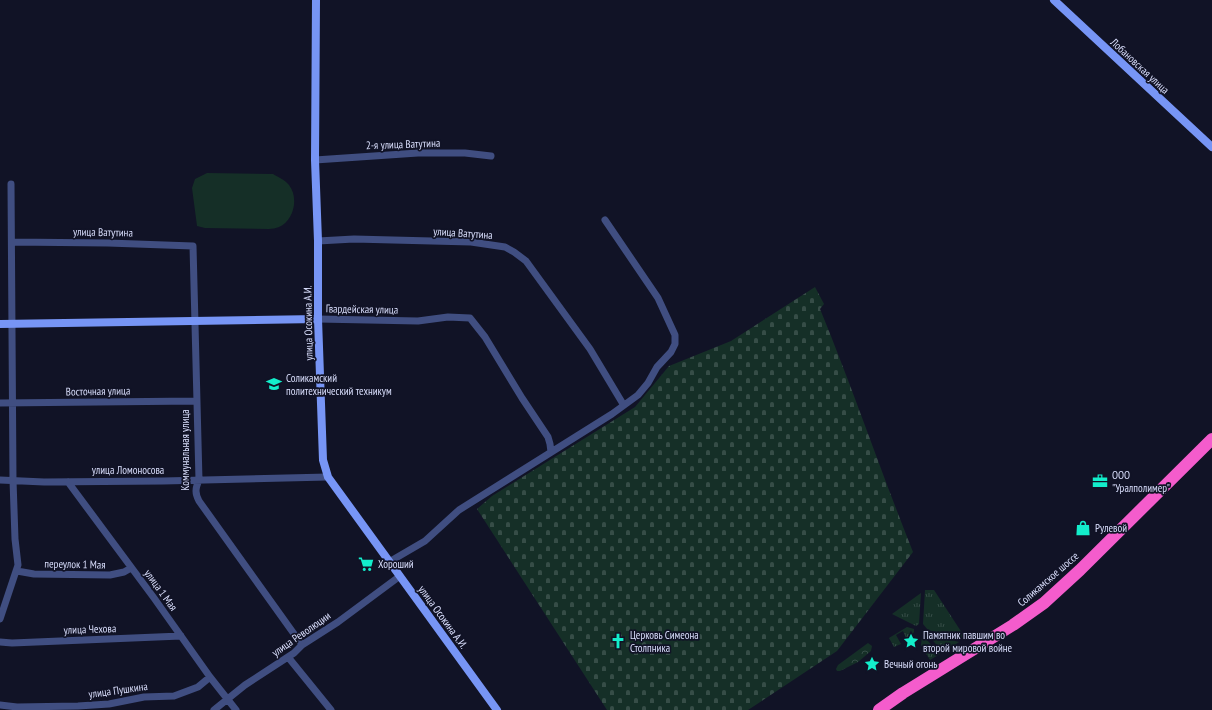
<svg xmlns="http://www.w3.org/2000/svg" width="1212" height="710" font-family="'PT Sans Narrow',sans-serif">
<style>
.grass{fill:url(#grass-tufts)}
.forest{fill:url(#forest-crowns)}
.cemetery{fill:url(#cemetery-stones)}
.garden{fill:#152f27}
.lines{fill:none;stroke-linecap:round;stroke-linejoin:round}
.street{stroke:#404e81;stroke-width:7}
.secondary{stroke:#7795f5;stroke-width:8}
.highway{stroke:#f45ccc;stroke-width:12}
.labels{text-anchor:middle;stroke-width:3.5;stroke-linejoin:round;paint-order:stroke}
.street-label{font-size:11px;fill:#d9defc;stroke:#111326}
.poi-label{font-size:11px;fill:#d9defc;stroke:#111326;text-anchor:start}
</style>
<defs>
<pattern id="grass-tufts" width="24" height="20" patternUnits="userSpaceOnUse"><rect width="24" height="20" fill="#152f27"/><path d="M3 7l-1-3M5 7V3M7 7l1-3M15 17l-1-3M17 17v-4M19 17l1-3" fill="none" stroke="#364d47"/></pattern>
<pattern id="forest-crowns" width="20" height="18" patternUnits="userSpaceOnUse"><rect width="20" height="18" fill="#152f27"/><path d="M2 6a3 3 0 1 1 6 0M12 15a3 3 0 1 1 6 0" fill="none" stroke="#364d47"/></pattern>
<pattern id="cemetery-stones" width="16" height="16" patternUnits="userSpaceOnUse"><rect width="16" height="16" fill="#152f27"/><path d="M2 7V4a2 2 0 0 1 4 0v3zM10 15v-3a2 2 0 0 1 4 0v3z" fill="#364d47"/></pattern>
</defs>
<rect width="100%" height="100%" fill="#111326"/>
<path class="grass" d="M 925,590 L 934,590 L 966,639 L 928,630 L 923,624 Z
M 921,593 L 919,624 L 916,626 L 892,614 Z
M 907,627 L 914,629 L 914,632 L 907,640 L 903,631 L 896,635 L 901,644 L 894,647 L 889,638 Z
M 927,634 L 959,642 L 943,652 Z
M 922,637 L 924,637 L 940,654 L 930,660 L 921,645 Z"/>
<path class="forest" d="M 868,643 L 872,646 L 871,651 L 858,662 L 840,671 L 837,671 L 836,669 L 838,665 Z"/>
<path class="cemetery" d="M 815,287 L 824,304 L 820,309 C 853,389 881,472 913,552 L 837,651 L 748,710 L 607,710 L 477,509 L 492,496 L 635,407 L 669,366 L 731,341 Z"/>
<path class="garden" d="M 207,173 L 273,174 C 278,177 285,180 289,185 C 299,198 294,220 279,227 C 276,228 272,229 269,229 L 205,228 L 197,226 L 192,188 L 195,179 Z"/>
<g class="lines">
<path class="street" d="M 315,160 L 418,153 L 465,153 L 491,156
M 318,241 L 354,239 L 471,242 L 505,247 L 514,252 L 526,261 L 590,349 L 623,404
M 12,242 L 108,243 L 193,246 L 199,480 C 195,489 195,493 199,501 L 302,645
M 318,319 L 418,321 L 448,317 L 470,318 L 485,337 L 522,398 L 548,437 L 550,444 L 551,452
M 0,403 L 196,401
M 0,480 L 44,482 L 163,481 L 328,477
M 68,482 L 154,598 L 210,677 L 236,710
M 389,562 L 425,541 L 459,510 L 612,414 L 638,395 L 648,383 L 657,367 L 671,352 L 675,344 L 675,335 L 658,298 L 605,220
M 17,571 L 34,574 L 110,575 L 124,572 L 131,568
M 0,619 L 18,565 L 15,539 L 13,480 L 11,184
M 0,642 L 12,643 L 181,636
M 288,657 L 331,710
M 0,705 L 17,707 L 78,706 L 109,704 L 144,697 L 174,696 L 198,687 L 210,677
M 214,710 L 245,685 L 294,653 L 302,645 L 338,622 L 400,576"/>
<path class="secondary" d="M 316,0 L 315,160 L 318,241 L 318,319 L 323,460 L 328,477 L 497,710
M 1054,0 L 1212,147
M 0,324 L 318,319"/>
<path class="highway" d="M 879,710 L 903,693 L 1013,625 L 1044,603 L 1080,570 L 1212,439"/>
</g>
<defs>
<g id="university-bare" transform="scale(1.2)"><path d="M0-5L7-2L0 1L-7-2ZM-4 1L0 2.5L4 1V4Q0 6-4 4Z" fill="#13eecb" stroke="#111326" stroke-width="2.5" paint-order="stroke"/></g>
<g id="office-bare" transform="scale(1.2)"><path d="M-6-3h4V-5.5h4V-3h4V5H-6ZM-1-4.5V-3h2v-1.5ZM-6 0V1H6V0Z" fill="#13eecb" stroke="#111326" stroke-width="2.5" paint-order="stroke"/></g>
<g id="shop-bare" transform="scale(1.2)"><path d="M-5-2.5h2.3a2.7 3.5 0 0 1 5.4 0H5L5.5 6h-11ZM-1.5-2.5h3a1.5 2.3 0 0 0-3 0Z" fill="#13eecb" stroke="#111326" stroke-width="2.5" paint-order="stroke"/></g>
<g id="supermarket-bare" transform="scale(1.2)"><path d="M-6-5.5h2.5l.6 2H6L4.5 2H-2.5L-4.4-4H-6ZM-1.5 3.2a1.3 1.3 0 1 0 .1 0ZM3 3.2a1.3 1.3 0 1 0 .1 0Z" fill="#13eecb" stroke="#111326" stroke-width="2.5" paint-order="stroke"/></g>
<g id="church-bare" transform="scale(1.2)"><path d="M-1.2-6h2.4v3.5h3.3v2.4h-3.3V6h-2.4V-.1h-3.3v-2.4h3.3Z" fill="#13eecb" stroke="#111326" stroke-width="2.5" paint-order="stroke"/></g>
<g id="sight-bare" transform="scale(1.2)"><path d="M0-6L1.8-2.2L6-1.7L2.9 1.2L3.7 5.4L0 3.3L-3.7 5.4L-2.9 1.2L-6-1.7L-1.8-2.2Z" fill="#13eecb" stroke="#111326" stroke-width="2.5" paint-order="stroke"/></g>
</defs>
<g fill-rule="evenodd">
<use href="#university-bare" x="274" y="384"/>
<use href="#office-bare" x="1100" y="481"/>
<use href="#shop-bare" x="1083" y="528"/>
<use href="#supermarket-bare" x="366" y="564"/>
<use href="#church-bare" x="618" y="641"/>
<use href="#sight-bare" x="911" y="641"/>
<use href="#sight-bare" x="872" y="664"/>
</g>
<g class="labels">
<g class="street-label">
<text transform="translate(1140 66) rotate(43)" y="4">Лобановская улица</text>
<text transform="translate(403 144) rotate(-2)" y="4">2-я улица Ватутина</text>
<text transform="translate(103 232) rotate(1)" y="4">улица Ватутина</text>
<text transform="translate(463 233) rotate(4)" y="4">улица Ватутина</text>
<text transform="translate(362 309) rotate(1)" y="4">Гвардейская улица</text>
<text transform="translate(308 323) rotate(-91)" y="4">улица Осокина А.И.</text>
<text transform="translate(98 391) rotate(-1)" y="4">Восточная улица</text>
<text transform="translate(185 450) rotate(-90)" y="4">Коммунальная улица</text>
<text x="128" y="474">улица Ломоносова</text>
<text transform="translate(75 564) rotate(1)" y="4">переулок 1 Мая</text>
<text transform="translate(1048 579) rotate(-41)" y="4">Соликамское шоссе</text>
<text transform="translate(161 590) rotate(54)" y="4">улица 1 Мая</text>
<text transform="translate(443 617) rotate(54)" y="4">улица Осокина А.И.</text>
<text transform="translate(90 629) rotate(-2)" y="4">улица Чехова</text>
<text transform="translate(301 634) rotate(-35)" y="4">улица Революции</text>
<text transform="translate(118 690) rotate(-8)" y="4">улица Пушкина</text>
</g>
<g class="poi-label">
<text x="286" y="382">Соликамский<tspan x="286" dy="13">политехнический техникум</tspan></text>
<text x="1112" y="479">OOO<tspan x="1112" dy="13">"Уралполимер"</tspan></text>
<text x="1095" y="532">Рулевой</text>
<text x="378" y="568">Хороший</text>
<text x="630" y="639">Церковь Симеона<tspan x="630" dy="13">Столпника</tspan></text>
<text x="923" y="639">Памятник павшим во<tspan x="923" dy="13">второй мировой войне</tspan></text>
<text x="884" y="668">Вечный огонь</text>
</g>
</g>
</svg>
